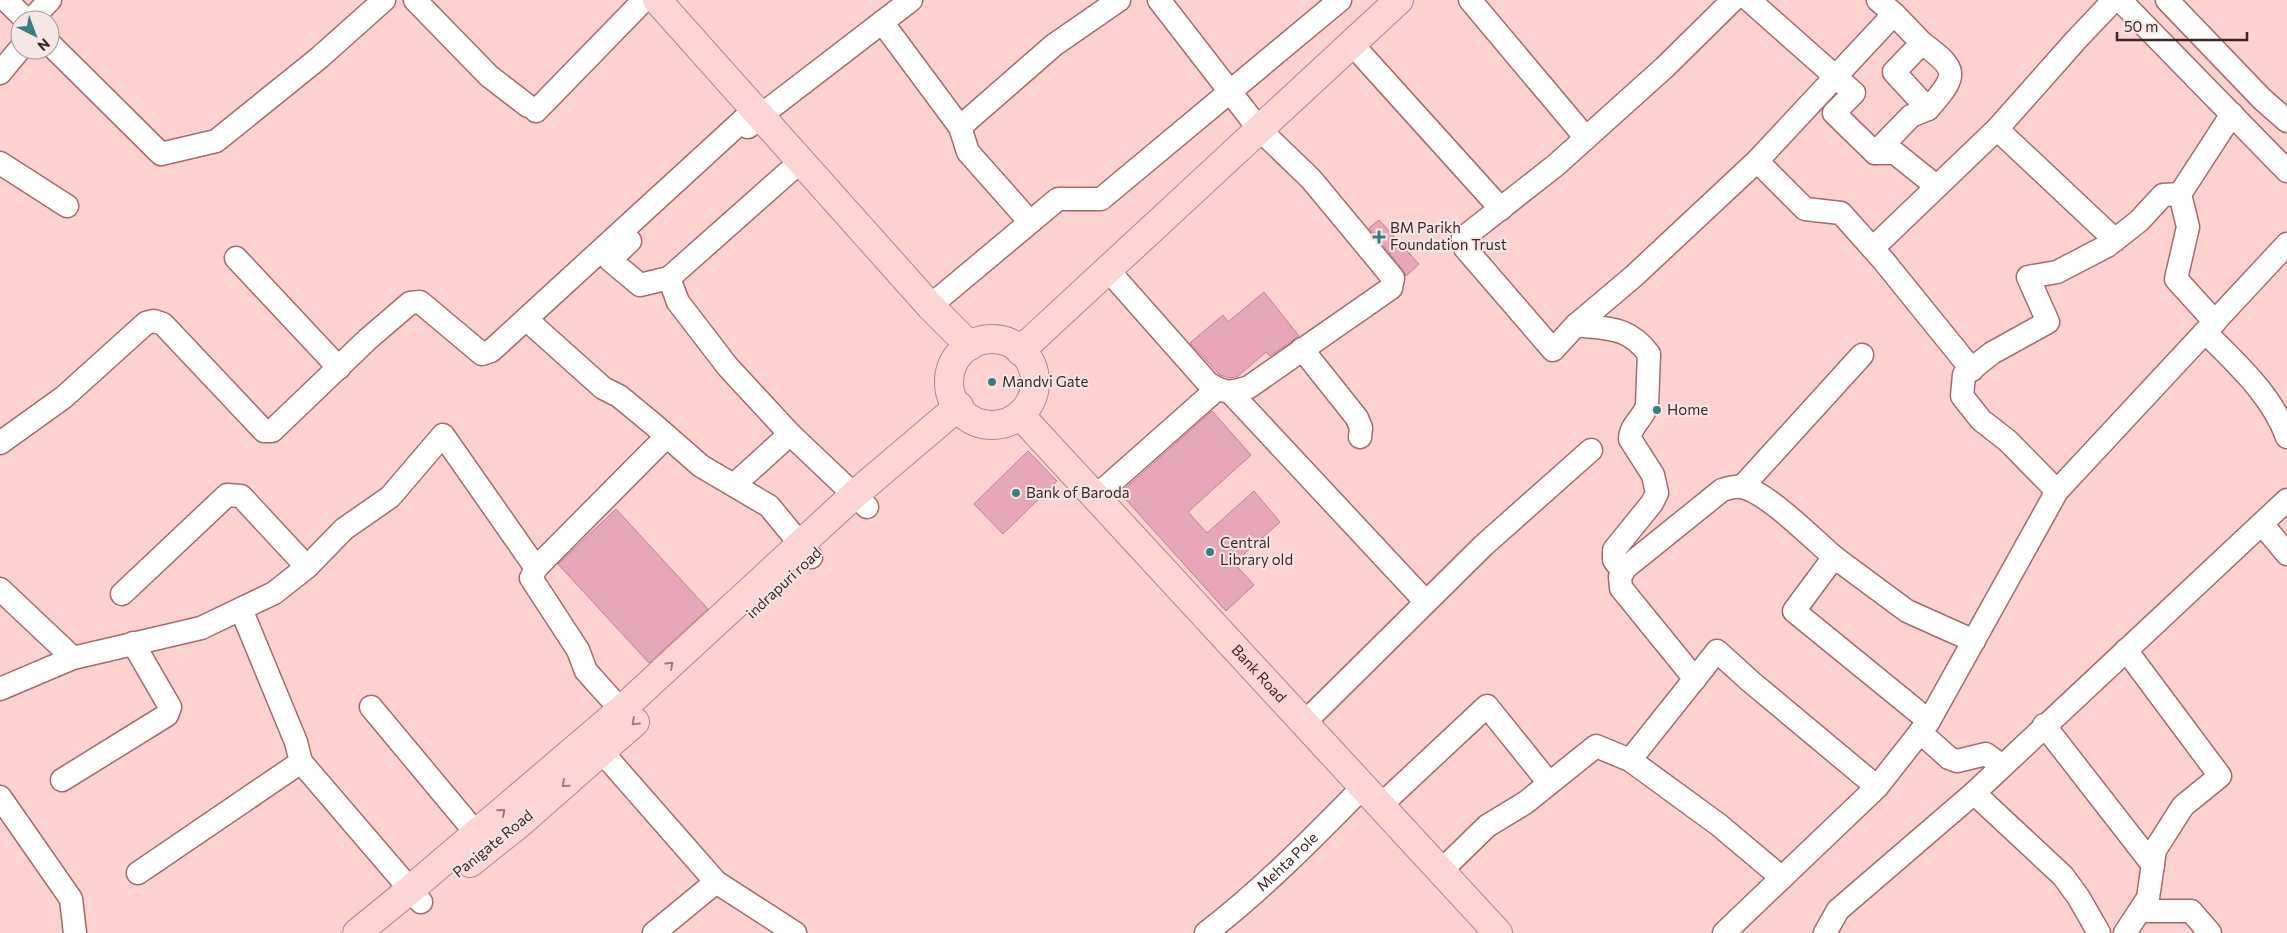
<svg xmlns="http://www.w3.org/2000/svg" width="2287" height="933" font-family="Commissioner,sans-serif">
<style>
.building{fill:#e8a7b9;stroke:#c08294}
.lines{fill:none;stroke-linecap:round;stroke-linejoin:round}
.minor-casing{stroke:#a86a6a;stroke-width:25}
.major-casing{stroke:#b98585;stroke-width:30}
.minor{stroke:#fff;stroke-width:22}
.major{stroke:#fcd5d4;stroke-width:28}
.oneway{stroke:#9e7d7c}
.poi-dot{fill:#377f83;stroke:#f6e7e7;stroke-width:2}
.labels{text-anchor:middle;stroke-width:4;stroke-linejoin:round;paint-order:stroke}
.poi-label{font-size:15px;fill:#3f2525;stroke:#f6e7e7;text-anchor:start}
.street-label{font-size:15px;fill:#3f2525;stroke:#f6e7e7}
</style>
<rect width="100%" height="100%" fill="#fdd2d1"/>
<path class="building" d="M 1379,220 L 1419,264 L 1406,276 L 1403,270 L 1369,228 Z
M 1264,292 L 1299,336 L 1270,356 L 1266,352 L 1237,377 L 1229,378 L 1220,375 L 1190,343 L 1223,315 L 1228,322 Z
M 1212,411 L 1251,455 L 1188,512 L 1207,533 L 1254,491 L 1280,522 L 1234,563 L 1254,585 L 1226,611 L 1120,493 Z
M 1028,451 L 1057,481 L 1003,534 L 974,504 Z
M 616,509 L 708,609 L 649,663 L 558,564 Z"/>
<g class="lines">
<g class="minor-casing">
<g id="minor">
<path d="M 6,0 L 26,20"/>
<path d="M 415,0 L 489,76 L 528,106"/>
<path d="M 1470,0 L 1586,138"/>
<path d="M 1733,0 L 1665,67 L 1556,165 L 1463,238 L 1465,248 L 1553,350 L 1576,325 L 1634,276 L 1757,161"/>
<path d="M 1749,0 L 1854,93 L 1834,113 L 1875,153"/>
<path d="M 1878,0 L 1894,14 L 1757,161 L 1805,209 L 1841,213 L 1883,260 L 1972,370"/>
<path d="M 2114,0 L 2076,40 L 1997,129 L 2115,240"/>
<path d="M 2120,0 L 2287,171"/>
<path d="M 2167,0 L 2262,99 L 2287,121"/>
<path d="M 1894,14 L 1922,43 L 1894,72 L 1928,109 L 1911,116 L 1875,153 L 1895,153 L 1936,186"/>
<path d="M 31,20 L 50,0"/>
<path d="M 882,22 L 960,127 L 968,152 L 1030,222"/>
<path d="M 1922,43 C 1959,70 1958,75 1928,109"/>
<path d="M 50,44 L 161,154 L 216,141 L 319,58 L 384,0"/>
<path d="M 1352,44 L 1501,209"/>
<path d="M 0,73 L 20,49"/>
<path d="M 536,111 L 644,0"/>
<path d="M 748,127 L 760,116 L 911,0"/>
<path d="M 960,127 L 1054,45 L 1119,0"/>
<path d="M 801,161 L 669,278 L 678,302 L 728,367 L 790,434 L 867,507"/>
<path d="M 0,163 L 67,206"/>
<path d="M 630,241 L 610,260 L 640,285 L 669,278"/>
<path d="M 1873,248 L 1997,129"/>
<path d="M 236,258 L 339,368"/>
<path d="M 1108,270 L 1208,383 C 1225,394 1231,393 1249,387 L 1391,288 L 1393,278 L 1311,179 L 1259,129 L 1159,0"/>
<path d="M 930,306 L 1058,199 L 1101,199 L 1340,0"/>
<path d="M 526,319 L 603,388 L 619,396 L 653,424 L 701,466 L 769,506 L 811,557"/>
<path d="M 2215,322 L 2176,279 L 2188,227 L 2180,194 L 2232,114"/>
<path d="M 1576,325 C 1608,329 1628,326 1649,354 L 1647,405 C 1644,418 1630,425 1630,439 L 1653,475 L 1657,493 L 1652,503 L 1614,550 L 1614,560 L 1623,572"/>
<path d="M 2205,332 C 2236,363 2272,395 2287,437"/>
<path d="M 1302,349 L 1357,418 L 1361,428 L 1360,437"/>
<path d="M 1231,393 L 1426,602"/>
<path d="M 0,443 L 64,397 L 146,323 L 154,321 L 163,324 L 264,431 L 272,431 L 368,339 L 410,303 L 420,302 L 482,354 L 491,351 L 754,110"/>
<path d="M 734,485 L 790,434"/>
<path d="M 1742,487 L 1862,355"/>
<path d="M 2057,491 L 2008,441 L 1981,420 L 1962,396 L 1964,375 L 1992,353 L 2048,322 L 2028,277 L 2057,272 L 2107,246 L 2139,221 L 2163,195 L 2180,194"/>
<path d="M 1095,497 L 1217,389"/>
<path d="M 2262,524 L 2287,554"/>
<path d="M 536,568 L 531,578 L 578,650 L 586,671 L 621,710"/>
<path d="M 0,589 L 73,658"/>
<path d="M 122,594 L 227,495 L 241,496 L 307,567"/>
<path d="M 1695,679 L 1621,588 L 1620,577 L 1624,569 L 1722,490 C 1728,488 1735,486 1741,487 C 1765,490 1814,540 1834,557"/>
<path d="M 0,689 L 73,658 L 201,628 L 274,593 L 307,567 L 344,529 L 390,497 L 443,435 L 536,568 L 667,436"/>
<path d="M 371,707 L 486,845"/>
<path d="M 1929,721 L 1794,611 L 1834,557 L 1907,611 L 1974,641"/>
<path d="M 1304,723 L 1484,545 L 1591,450"/>
<path d="M 2044,725 L 2153,865"/>
<path d="M 1920,732 L 1949,758 L 1957,761 L 1986,754 L 2002,766"/>
<path d="M 602,752 L 716,882 L 795,933"/>
<path d="M 1630,760 L 1717,651 L 1750,681 L 1877,787"/>
<path d="M 301,762 L 421,902"/>
<path d="M 62,780 L 167,715 L 170,707 L 133,643"/>
<path d="M 1974,793 L 2063,876 L 2079,898 L 2099,933"/>
<path d="M 0,797 L 71,899 L 75,933"/>
<path d="M 1381,805 L 1487,706 L 1549,783"/>
<path d="M 1441,871 L 1487,826 L 1525,803 L 1596,746 L 1630,760 L 1719,825 L 1782,878"/>
<path d="M 138,873 L 301,762 L 296,742 L 241,609"/>
<path d="M 2140,911 L 2191,911 L 2210,933"/>
<path d="M 654,933 L 716,882"/>
<path id="s1" d="M 1206,933 C 1263,889 1313,838 1363,787"/>
<path d="M 1724,933 L 1877,787 L 1929,721 L 2057,491 L 2287,244"/>
<path d="M 1825,933 L 1838,910 L 1974,793 L 2287,500"/>
<path d="M 2125,933 L 2148,898 L 2155,850 L 2183,806 L 2220,776 L 2126,650"/>
</g>
</g>
<g class="major-casing">
<g id="major">
<path d="M 657,0 L 930,306 L 970,346"/>
<circle cx="992" cy="382" r="43"/>
<path d="M 1020,351 L 1399,0"/>
<path id="s2" d="M 1020,415 L 1498,933"/>
<path d="M 470,863 L 519,824 L 635,722"/>
<path d="M 357,933 L 411,889 L 621,710 L 854,495 L 959,406"/>
</g>
</g>
<use href="#minor" class="minor"/>
<use href="#major" class="major"/>
</g>
<defs><path id="oneway-chevron" d="M-2-3.5L2.5 0L-2 3.5" fill="none" stroke-width="1.6" stroke-linecap="round" stroke-linejoin="round" transform="scale(1.25)"/></defs>
<g class="oneway">
<use href="#oneway-chevron" transform="translate(670 665) rotate(-43)"/>
<use href="#oneway-chevron" transform="translate(635 722) rotate(137)"/>
<use href="#oneway-chevron" transform="translate(565 784) rotate(139)"/>
<use href="#oneway-chevron" transform="translate(502 812) rotate(-41)"/>
</g>
<g class="poi-dot">
<path d="M1376.5 229.5h5v5h5v5h-5v5h-5v-5h-5v-5h5z"/>
<circle cx="992" cy="382" r="5"/>
<circle cx="1657" cy="410" r="5"/>
<circle cx="1016" cy="493" r="5"/>
<circle cx="1210" cy="552" r="5"/>
</g>
<g class="labels">
<g class="poi-label">
<text x="1390" y="233">BM Parikh<tspan x="1390" dy="17">Foundation Trust</tspan></text>
<text x="1002" y="387">Mandvi Gate</text>
<text x="1667" y="415">Home</text>
<text x="1026" y="498">Bank of Baroda</text>
<text x="1220" y="548">Central<tspan x="1220" dy="17">Library old</tspan></text>
</g>
<g class="street-label">
<text transform="translate(784 583) rotate(-43)" y="5">indrapuri road</text>
<text dy="5" stroke="none"><textPath href="#s2" startOffset="352">Bank Road</textPath></text>
<text transform="translate(493 844) rotate(-39)" y="5">Panigate Road</text>
<text dy="5" stroke="none"><textPath href="#s1" startOffset="108">Mehta Pole</textPath></text>
</g>
</g>
<g transform="translate(35 35) rotate(138)"><circle r="24" fill="#f6e7e7" stroke="#ad9999"/>
<path d="M0-4L9 19L0 12L-9 19Z" fill="#377f83"/>
<text y="-8" font-size="14" font-weight="bold" text-anchor="middle" fill="#3f2525">N</text>
</g>
<path d="M2117 32v8h130v-8" fill="none" stroke="#3f2525" stroke-width="2.5"/>
<text x="2124" y="32" font-size="15" fill="#3f2525" stroke="#f6e7e7" stroke-width="4" paint-order="stroke">50 m</text>
</svg>
